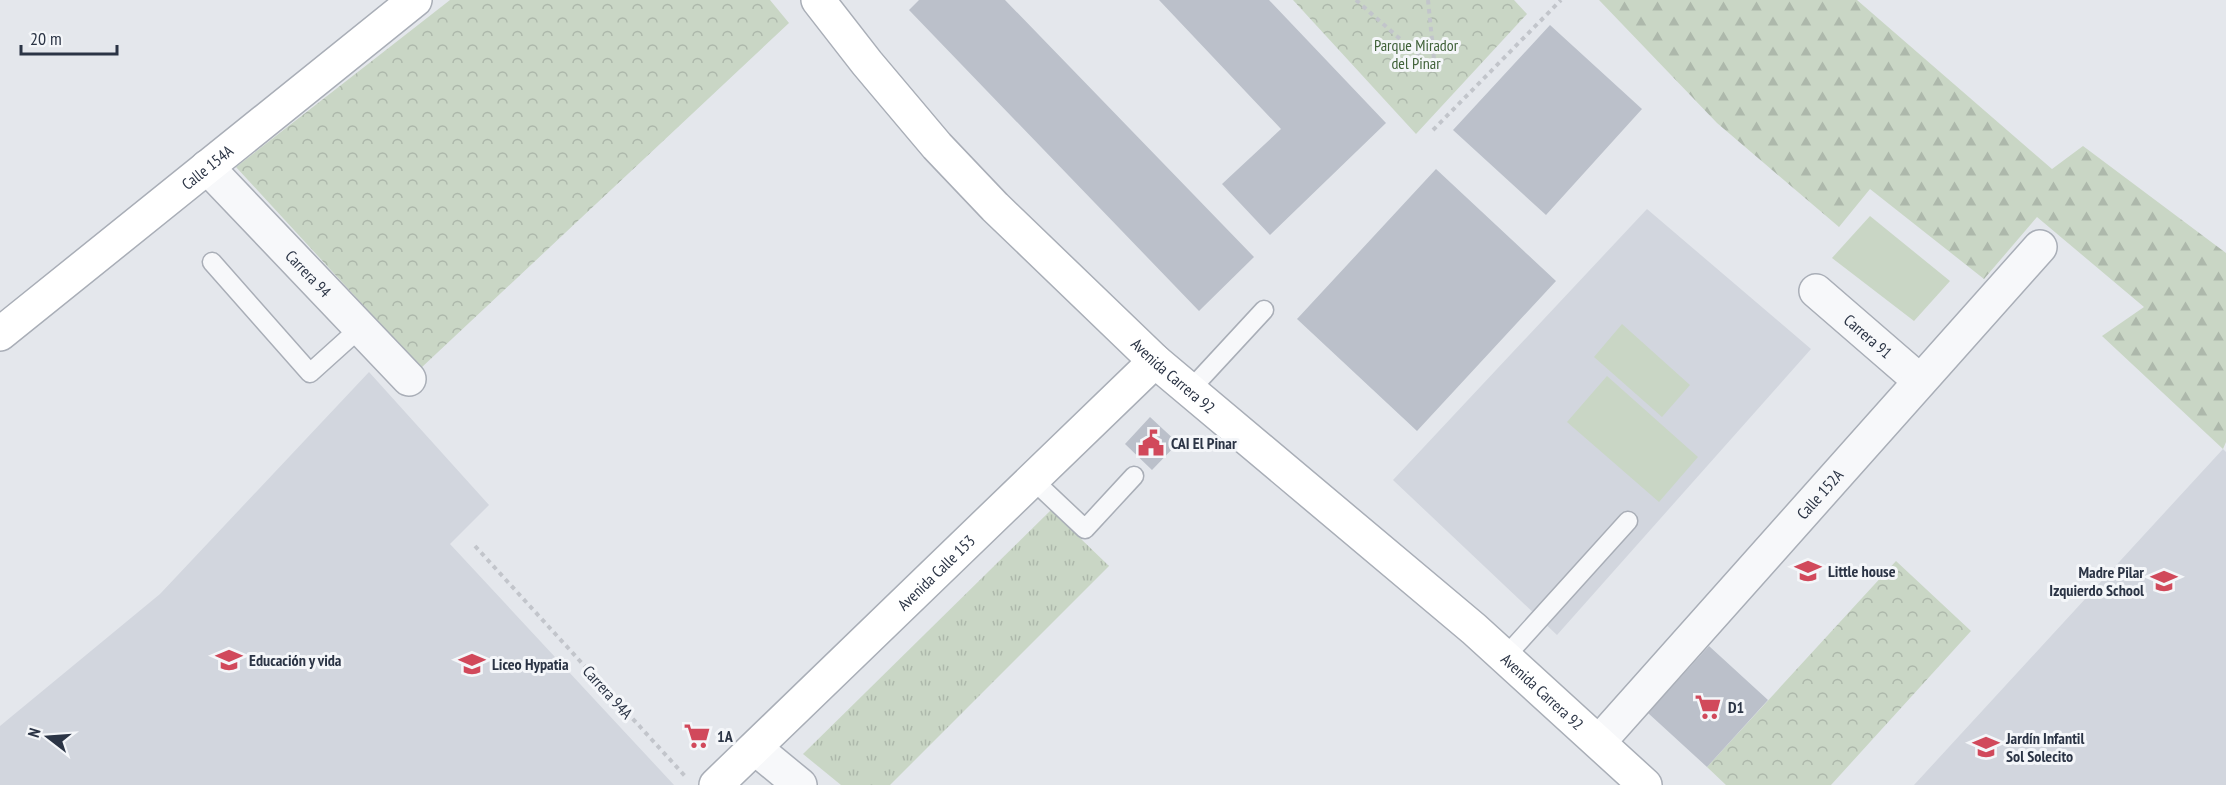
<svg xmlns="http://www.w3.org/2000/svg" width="2226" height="785" font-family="'PT Sans Narrow',sans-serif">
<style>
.built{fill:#d2d6de}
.grass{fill:url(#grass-tufts)}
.forest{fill:url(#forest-firs)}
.park{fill:url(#park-crowns)}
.pitch{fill:#c9d6c5}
.building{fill:#bbc0ca}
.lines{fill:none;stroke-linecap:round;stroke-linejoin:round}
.lane-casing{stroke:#a9aeb7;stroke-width:21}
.street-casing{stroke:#a9aeb7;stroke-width:36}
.secondary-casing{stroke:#a9aeb7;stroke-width:36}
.path{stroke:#c2c5cb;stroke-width:4;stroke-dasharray:4.5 4.5;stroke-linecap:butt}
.lane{stroke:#f7f8fa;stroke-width:18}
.street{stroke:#f7f8fa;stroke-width:33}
.secondary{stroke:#fff;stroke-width:33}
.labels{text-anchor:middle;stroke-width:6;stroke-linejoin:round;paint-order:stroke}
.park-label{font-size:16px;fill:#3f6138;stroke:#f4f6f9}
.street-label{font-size:16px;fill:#2b3445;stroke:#f4f6f9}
.poi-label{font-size:16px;font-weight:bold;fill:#2b3445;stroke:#f4f6f9;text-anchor:start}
</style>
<defs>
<pattern id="grass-tufts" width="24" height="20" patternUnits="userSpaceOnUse" patternTransform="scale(1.5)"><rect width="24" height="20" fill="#c9d6c5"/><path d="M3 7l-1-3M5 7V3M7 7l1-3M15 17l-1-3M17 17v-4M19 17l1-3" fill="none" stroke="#adb8ab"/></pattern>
<pattern id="forest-firs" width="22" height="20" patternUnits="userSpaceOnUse" patternTransform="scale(1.5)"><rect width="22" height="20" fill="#c9d6c5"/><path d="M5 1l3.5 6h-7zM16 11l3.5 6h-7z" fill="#adb8ab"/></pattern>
<pattern id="park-crowns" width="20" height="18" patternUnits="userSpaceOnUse" patternTransform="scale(1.5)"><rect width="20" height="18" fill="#c9d6c5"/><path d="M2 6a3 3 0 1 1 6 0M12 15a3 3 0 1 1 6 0" fill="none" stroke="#adb8ab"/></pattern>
</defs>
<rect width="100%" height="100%" fill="#e4e7ec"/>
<path class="built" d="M 1647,209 L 1811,349 L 1557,635 L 1393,480 Z
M 369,372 L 489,505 L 450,544 L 674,785 L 0,785 L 0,726 L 160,594 Z
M 2223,449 L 2226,452 L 2226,785 L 1914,785 Z"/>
<path class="grass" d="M 1051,510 L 1109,566 L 890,785 L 841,785 L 803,754 Z"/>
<path class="forest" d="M 1599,0 L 1857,0 L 2052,169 L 2083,146 L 2226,253 L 2226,442 L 2223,449 L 2102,336 L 2144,307 L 2037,217 L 1984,279 L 1870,189 L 1839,227 L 1717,123 Z"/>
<path class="park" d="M 450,0 L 770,0 L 789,23 L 421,368 L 236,167 Z
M 1293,0 L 1514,0 L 1527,14 L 1416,134 Z
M 1896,561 L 1971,631 L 1831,785 L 1726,785 L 1707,767 Z"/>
<path class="pitch" d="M 1870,216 L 1950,281 L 1914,321 L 1832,258 Z
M 1622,324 L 1690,385 L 1662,417 L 1594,357 Z
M 1607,376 L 1698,457 L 1659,502 L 1567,422 Z"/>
<path class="building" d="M 919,0 L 1005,0 L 1254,257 L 1199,311 L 909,10 Z
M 1159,0 L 1269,0 L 1386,123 L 1270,235 L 1222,184 L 1281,129 Z
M 1550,25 L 1642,109 L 1546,215 L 1453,130 Z
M 1436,169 L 1556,281 L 1417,431 L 1297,319 Z
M 1150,417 L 1178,443 L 1152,470 L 1125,444 Z
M 1709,646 L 1768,700 L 1707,767 L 1648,713 Z"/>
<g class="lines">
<g class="lane-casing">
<path id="lane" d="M 212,262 L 310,373 L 360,328
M 1190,390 L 1264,310
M 1032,479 L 1085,529 L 1134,476
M 1505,657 L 1628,521"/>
</g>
<g class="street-casing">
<g id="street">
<path id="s1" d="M 207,167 L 409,379"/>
<path id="s2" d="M 1816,291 L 1920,381"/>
<path id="s3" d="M 1599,742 L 2040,247"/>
<path d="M 755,748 L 800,785"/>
</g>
</g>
<g class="secondary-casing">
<g id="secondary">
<path id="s4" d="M 818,0 L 867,63 L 937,146 L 995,207 L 1155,361 L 1474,629 L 1645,785"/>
<path id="s5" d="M 0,334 L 415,0"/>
<path id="s6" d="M 716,785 L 1155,361"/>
</g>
</g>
<path class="path" d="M 1356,0 L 1435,70
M 1428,0 L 1435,69
M 1433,130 L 1561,0
M 475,546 L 685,776"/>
<use href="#lane" class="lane"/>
<use href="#street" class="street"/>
<use href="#secondary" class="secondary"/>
</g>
<defs>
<g id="civic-bare" transform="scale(2.07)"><path d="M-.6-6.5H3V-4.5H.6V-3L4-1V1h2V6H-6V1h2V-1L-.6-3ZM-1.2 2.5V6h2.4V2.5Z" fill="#d1495b" stroke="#f4f6f9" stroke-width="2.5" paint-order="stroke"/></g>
<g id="school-bare" transform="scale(2.07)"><path d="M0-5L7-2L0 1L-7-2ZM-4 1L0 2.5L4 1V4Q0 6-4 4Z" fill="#d1495b" stroke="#f4f6f9" stroke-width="2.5" paint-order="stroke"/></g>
<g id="supermarket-bare" transform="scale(2.07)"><path d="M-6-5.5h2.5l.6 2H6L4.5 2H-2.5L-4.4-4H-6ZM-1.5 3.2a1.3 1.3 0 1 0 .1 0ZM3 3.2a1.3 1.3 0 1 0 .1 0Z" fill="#d1495b" stroke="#f4f6f9" stroke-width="2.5" paint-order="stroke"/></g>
</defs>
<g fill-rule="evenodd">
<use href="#civic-bare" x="1151" y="443"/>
<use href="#school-bare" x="1808" y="571"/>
<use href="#school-bare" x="2164" y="581"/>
<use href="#school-bare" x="229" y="660"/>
<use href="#school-bare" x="472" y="664"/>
<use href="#supermarket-bare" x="1708" y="707"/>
<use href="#supermarket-bare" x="697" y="736"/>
<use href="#school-bare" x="1986" y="747"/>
</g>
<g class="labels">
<g class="park-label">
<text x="1416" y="51">Parque Mirador<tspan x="1416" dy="18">del Pinar</tspan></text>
</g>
<g class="street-label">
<text dy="6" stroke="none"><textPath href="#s5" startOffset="266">Calle 154A</textPath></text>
<text dy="6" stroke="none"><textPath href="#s1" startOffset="147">Carrera 94</textPath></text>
<text dy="6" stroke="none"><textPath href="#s2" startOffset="69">Carrera 91</textPath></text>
<text dy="6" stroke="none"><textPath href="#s4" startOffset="518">Avenida Carrera 92</textPath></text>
<text dy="6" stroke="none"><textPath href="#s3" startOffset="332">Calle 152A</textPath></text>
<text dy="6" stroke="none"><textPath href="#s6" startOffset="306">Avenida Calle 153</textPath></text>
<text dy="6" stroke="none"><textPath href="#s4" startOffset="1004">Avenida Carrera 92</textPath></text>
<text transform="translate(608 692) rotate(48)" y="6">Carrera 94A</text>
</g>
<g class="poi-label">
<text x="1171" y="449">CAI El Pinar</text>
<text x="1828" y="577">Little house</text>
<text x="2144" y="578" text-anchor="end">Madre Pilar<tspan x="2144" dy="18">Izquierdo School</tspan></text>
<text x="249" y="666">Educación y vida</text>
<text x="492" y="670">Liceo Hypatia</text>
<text x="1728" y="713">D1</text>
<text x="717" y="742">1A</text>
<text x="2006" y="744">Jardín Infantil<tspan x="2006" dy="18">Sol Solecito</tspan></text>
</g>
</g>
<g transform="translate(48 737) rotate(287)" stroke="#f4f6f9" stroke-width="4.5" paint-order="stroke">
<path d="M0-4.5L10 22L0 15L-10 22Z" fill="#2b3445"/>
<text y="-9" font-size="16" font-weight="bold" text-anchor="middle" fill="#2b3445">N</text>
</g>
<path d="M21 45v9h96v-9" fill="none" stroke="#2b3445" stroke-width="3"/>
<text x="30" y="45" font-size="18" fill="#2b3445" stroke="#f4f6f9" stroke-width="4.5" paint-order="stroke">20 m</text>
</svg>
